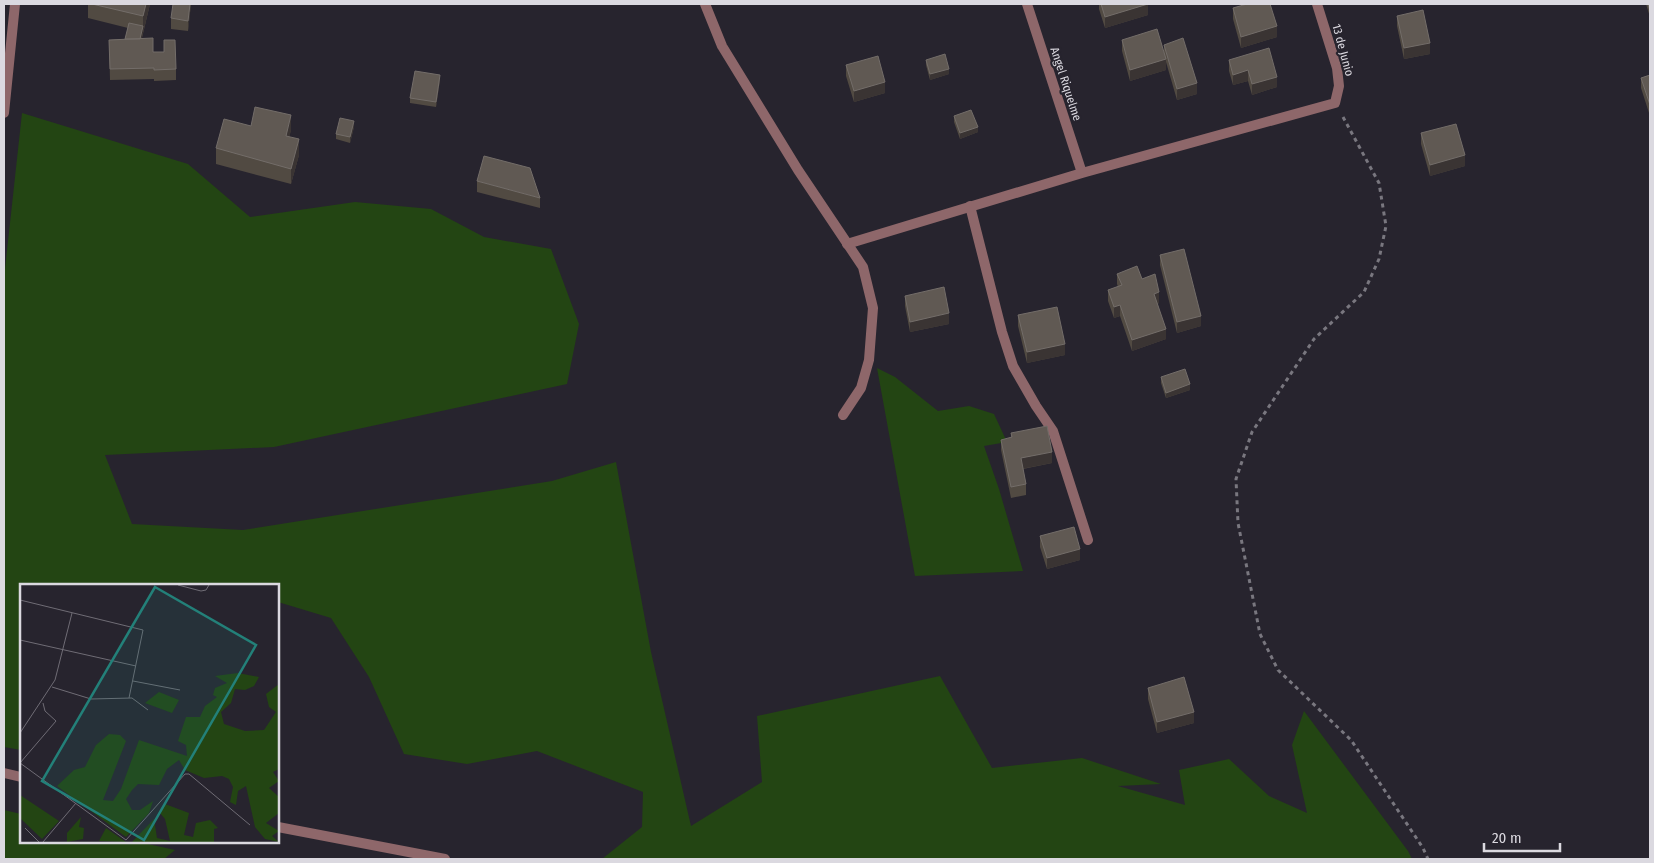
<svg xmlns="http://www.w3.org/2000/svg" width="1654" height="863" font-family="'Fira Sans Condensed',sans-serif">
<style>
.green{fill:#234513}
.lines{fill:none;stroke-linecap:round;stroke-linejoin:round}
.path{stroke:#79777f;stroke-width:3;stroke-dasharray:4 4;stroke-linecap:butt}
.service{stroke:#8e676a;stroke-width:10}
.minor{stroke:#8e676a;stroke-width:10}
.wall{fill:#514a42}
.shaded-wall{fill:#3a3433}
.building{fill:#605953;stroke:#736d69}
.labels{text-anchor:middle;stroke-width:4.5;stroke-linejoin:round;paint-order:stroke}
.street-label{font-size:12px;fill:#dbd9e0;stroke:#27242e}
.inset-road{fill:none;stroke:#6f6c75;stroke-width:1}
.view{fill:#238079;fill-opacity:0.15;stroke:#238079;stroke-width:2.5}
.inset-edge{fill:none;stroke:#dbd9e0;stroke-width:2.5}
</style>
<rect width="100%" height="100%" fill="#27242e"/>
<path class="green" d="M 22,113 L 188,164 L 250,217 L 355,202 L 431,209 L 484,237 L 551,249 L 579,324 L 567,384 L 274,447 L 105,455 L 132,524 L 243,530 L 552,481 L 616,462 L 651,652 L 691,826 L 762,782 L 757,716 L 940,676 L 992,768 L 1082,758 L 1161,784 L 1118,786 L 1185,805 L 1179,770 L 1229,759 L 1269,796 L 1307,813 L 1292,745 L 1304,711 L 1408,851 L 1412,859 L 602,859 L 642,827 L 643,792 L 537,751 L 467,764 L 404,754 L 369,677 L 331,618 L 278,602 L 278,586 L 21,586 L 21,750 L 4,747 L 4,278 Z
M 877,368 L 895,377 L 938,411 L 969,406 L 994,414 L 1007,442 L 984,446 L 999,489 L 1023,571 L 915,576 Z
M 4,810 L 21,814 L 21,842 L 139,842 L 175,850 L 164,859 L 4,859 Z"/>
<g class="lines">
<path class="path" d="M 1343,117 L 1379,183 L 1386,226 L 1379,259 L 1364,292 L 1314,339 L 1252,432 L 1236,479 L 1238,523 L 1260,634 L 1278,670 L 1351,740 L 1423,848 L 1428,859"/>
<path class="service" d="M 705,4 L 722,46 L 798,170 L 863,267 L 873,308 L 869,360 L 861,388 L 843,415
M 970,206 L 1002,332 L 1013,366 L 1036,406 L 1053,431 L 1088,540"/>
<path class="minor" d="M 1027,4 L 1082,173
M 4,113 L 15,4
M 847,244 L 1082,173 L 1335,103 L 1339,86 L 1337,68 L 1317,4
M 4,773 L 21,777
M 278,827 L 445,859"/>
</g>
<path class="wall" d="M 88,4 L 150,4 L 142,38 L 153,52 L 164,52 L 164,40 L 176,69 L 176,80 L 154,81 L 154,79 L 110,80 L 109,40 L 125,39 L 128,28 L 88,18 Z
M 191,4 L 188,31 L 171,29 L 171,18 Z
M 1099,4 L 1147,4 L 1148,15 L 1105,28 L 1099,9 Z
M 1646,4 L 1650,4 L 1650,17 Z
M 1233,8 L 1277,37 L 1241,48 L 1233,19 Z
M 1397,16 L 1430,54 L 1404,59 L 1397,26 Z
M 1122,40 L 1164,52 L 1164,45 L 1197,94 L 1177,100 L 1166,62 L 1166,70 L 1130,81 L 1122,51 Z
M 926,60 L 949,74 L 930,80 L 926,65 Z
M 1229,60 L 1277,87 L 1252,95 L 1248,81 L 1233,85 L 1229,71 Z
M 846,65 L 885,93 L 854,102 L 846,76 Z
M 1650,75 L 1650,116 L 1641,88 L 1641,78 Z
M 440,80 L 436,107 L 410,103 L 410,98 Z
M 954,116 L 978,132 L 960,139 L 954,122 Z
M 251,126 L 291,130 L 289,137 L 299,155 L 291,184 L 216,164 L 216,148 Z
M 354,127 L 350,143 L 336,139 L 336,134 Z
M 1421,133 L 1465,166 L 1430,176 L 1421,144 Z
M 477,181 L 540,198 L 540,208 L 477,192 Z
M 1160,255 L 1201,326 L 1177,333 L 1160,265 Z
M 1117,274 L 1142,279 L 1159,303 L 1157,304 L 1166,339 L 1132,351 L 1120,316 L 1114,318 L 1108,301 L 1108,290 L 1118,287 L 1117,284 Z
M 905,296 L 949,324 L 910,332 L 905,306 Z
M 1018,315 L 1065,355 L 1027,363 L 1018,326 Z
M 1161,377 L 1190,390 L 1166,398 L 1161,383 Z
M 1011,433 L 1052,463 L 1023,469 L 1026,484 L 1026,495 L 1011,498 L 1001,450 L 1001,440 L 1011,438 Z
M 1040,536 L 1080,560 L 1047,569 L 1040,547 Z
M 1148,688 L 1194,723 L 1157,733 L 1148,699 Z"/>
<path class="shaded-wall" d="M 146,4 L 150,4 L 139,49 L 139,44 L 143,26 L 143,16 Z
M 190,4 L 191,4 L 188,31 L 188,21 Z
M 1148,4 L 1148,15 L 1105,28 L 1105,17 Z
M 1277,26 L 1277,37 L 1241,48 L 1241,37 Z
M 1430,43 L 1430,54 L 1404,59 L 1404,48 Z
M 1166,59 L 1166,70 L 1130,81 L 1130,70 Z
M 949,69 L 949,74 L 930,80 L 930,74 Z
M 1248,70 L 1248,81 L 1233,85 L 1233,75 Z
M 440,75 L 440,80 L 436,107 L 436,102 Z
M 1277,77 L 1277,87 L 1252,95 L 1252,84 Z
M 885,82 L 885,93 L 854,102 L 854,91 Z
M 1197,83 L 1197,94 L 1177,100 L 1177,89 Z
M 291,115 L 291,130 L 286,152 L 286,136 Z
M 354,121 L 354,127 L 350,143 L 350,137 Z
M 978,127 L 978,132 L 960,139 L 960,133 Z
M 299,139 L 299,155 L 291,184 L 291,169 Z
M 1465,155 L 1465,166 L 1430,176 L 1430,165 Z
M 1159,292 L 1159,303 L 1154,305 L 1154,294 Z
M 1120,305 L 1120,316 L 1114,318 L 1114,307 Z
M 949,313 L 949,324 L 910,332 L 910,322 Z
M 1201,316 L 1201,326 L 1177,333 L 1177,322 Z
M 1166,329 L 1166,339 L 1132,351 L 1132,340 Z
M 1065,344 L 1065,355 L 1027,363 L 1027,352 Z
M 1190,384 L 1190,390 L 1166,398 L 1166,393 Z
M 1052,452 L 1052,463 L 1021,469 L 1021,458 Z
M 1080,549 L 1080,560 L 1047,569 L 1047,558 Z
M 1194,712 L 1194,723 L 1157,733 L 1157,722 Z"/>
<path class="building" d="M 92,4 L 146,4 L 143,16 Z
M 173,4 L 190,4 L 188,21 L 171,18 Z
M 1101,4 L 1148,4 L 1105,17 Z
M 1247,4 L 1270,4 L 1277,26 L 1241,37 L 1233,8 Z
M 1648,4 L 1650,4 L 1650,11 Z
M 1423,10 L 1430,43 L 1404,48 L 1397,16 Z
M 129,23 L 143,26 L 140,39 L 125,39 Z
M 1157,29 L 1166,59 L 1130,70 L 1122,40 Z
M 153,38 L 153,52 L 164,52 L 164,40 L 175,40 L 176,69 L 154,70 L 154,68 L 110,69 L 109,40 Z
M 1183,38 L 1197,83 L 1177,89 L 1164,45 Z
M 1269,48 L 1277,77 L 1252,84 L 1248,70 L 1233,75 L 1229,60 Z
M 945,54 L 949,69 L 930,74 L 926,60 Z
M 878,56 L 885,82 L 854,91 L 846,65 Z
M 415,71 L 440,75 L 436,102 L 410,98 Z
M 1650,75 L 1650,105 L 1641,78 Z
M 255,107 L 291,115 L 286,136 L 299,139 L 291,169 L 216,148 L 224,119 L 251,126 Z
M 971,110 L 978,127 L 960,133 L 954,116 Z
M 340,118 L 354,121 L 350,137 L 336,134 Z
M 1456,124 L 1465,155 L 1430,165 L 1421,133 Z
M 484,156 L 530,168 L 540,198 L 477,181 Z
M 1184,249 L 1201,316 L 1177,322 L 1160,255 Z
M 1137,266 L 1142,279 L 1155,274 L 1159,292 L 1154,294 L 1166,329 L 1132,340 L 1120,305 L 1114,307 L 1108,290 L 1122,285 L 1117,274 Z
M 944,287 L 949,313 L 910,322 L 905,296 Z
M 1057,307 L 1065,344 L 1027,352 L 1018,315 Z
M 1185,369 L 1190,384 L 1166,393 L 1161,377 Z
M 1047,426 L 1052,452 L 1021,458 L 1026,484 L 1011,487 L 1001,440 L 1012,437 L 1011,433 Z
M 1074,527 L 1080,549 L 1047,558 L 1040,536 Z
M 1184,677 L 1194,712 L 1157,722 L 1148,688 Z"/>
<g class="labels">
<g class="street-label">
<text transform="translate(1343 50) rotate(75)" y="4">13 de Junio</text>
<text transform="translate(1066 84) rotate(72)" y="4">Angel Riquelme</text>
</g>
</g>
<g transform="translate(20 584)">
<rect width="259" height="259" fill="#27242e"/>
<path d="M 218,89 L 239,93 L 234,102 L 225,106 L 215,105 L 211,119 L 201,128 L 204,140 L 225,147 L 244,146 L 256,128 L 249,123 L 246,110 L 259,100 L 259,185 L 253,188 L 259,197 L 249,204 L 259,213 L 259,229 L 246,239 L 259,247 L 252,252 L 259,258 L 245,255 L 235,243 L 226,202 L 218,207 L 216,221 L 210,218 L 213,203 L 209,195 L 202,192 L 184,194 L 165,186 L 159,176 L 147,185 L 139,201 L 118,200 L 112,206 L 106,215 L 112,226 L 120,226 L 133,217 L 129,229 L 106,253 L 37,202 L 54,186 L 65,183 L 76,161 L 89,150 L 100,151 L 106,157 L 83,216 L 93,217 L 101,205 L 119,156 L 167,172 L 166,161 L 158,157 L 166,133 L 180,133 L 185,122 L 197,113 L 193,111 L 195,104 L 207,99 L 195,92 ZM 139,108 L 159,116 L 152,129 L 125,119 ZM 0,211 L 39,237 L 22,255 L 0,234 ZM 145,220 L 169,229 L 164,251 L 173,253 L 176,239 L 190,236 L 198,244 L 194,245 L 194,258 L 112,258 L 134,235 L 137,254 L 150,257 L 145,235 L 139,228 ZM 61,233 L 59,243 L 64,244 L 63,255 L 47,258 L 47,249 ZM 86,244 L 106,258 L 79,257 Z" fill="#234513"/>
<path class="inset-road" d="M 158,1 L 181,7 L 186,6 L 189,1M 0,16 L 123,46 L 109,114M 0,56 L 116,82M 113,97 L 160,106M 32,103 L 71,115 L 112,114 L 128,126M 0,149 L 35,96 L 52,29M 0,179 L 106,256 L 165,190 L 169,190 L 230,241M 0,179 L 36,137 L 25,127 L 23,119M 5,244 L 19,258M 23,258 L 56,219"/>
<path class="view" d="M 135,3 L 236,61 L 124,256 L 22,197 Z"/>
<rect width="259" height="259" class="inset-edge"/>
</g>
<rect width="1654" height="863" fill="none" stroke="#dbd9e0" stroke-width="10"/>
<path d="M1484 843v8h76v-8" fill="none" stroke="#dbd9e0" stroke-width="2.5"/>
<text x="1492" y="843" font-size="15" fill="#dbd9e0" stroke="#27242e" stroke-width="4" paint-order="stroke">20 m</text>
</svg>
